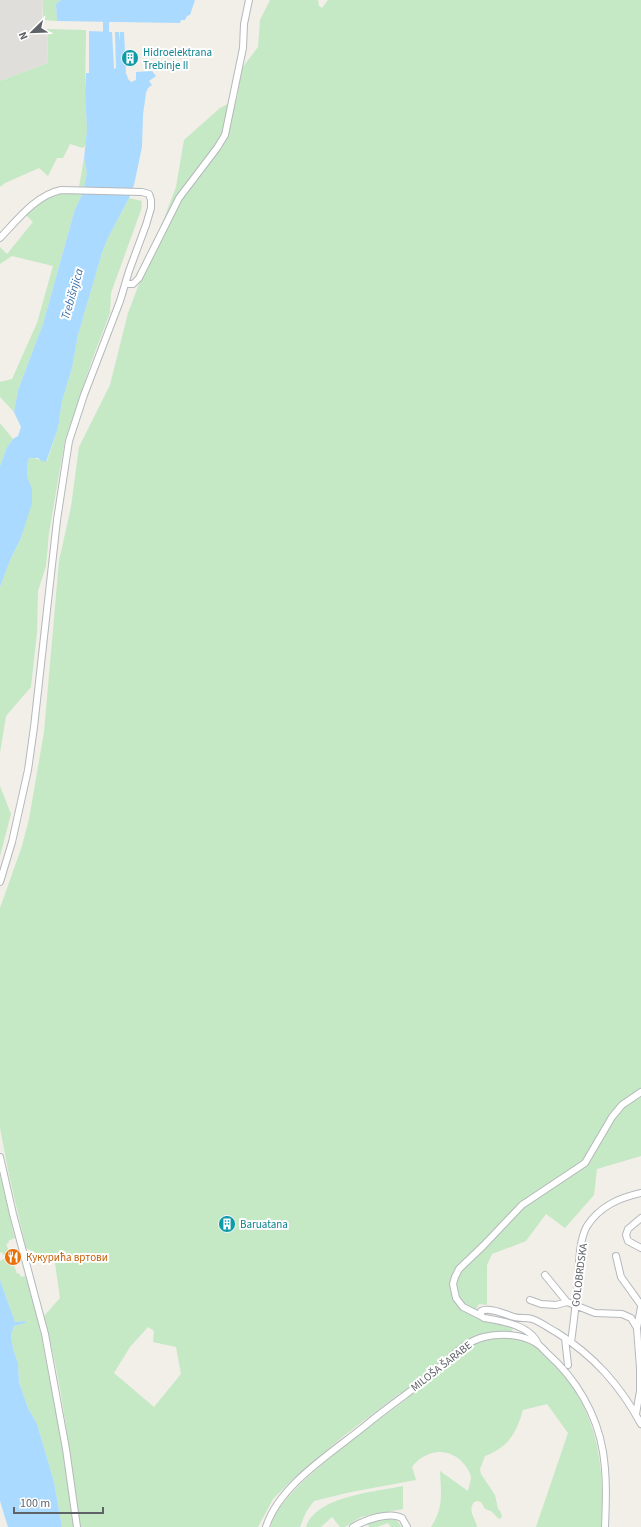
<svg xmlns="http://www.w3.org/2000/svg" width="641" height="1527" font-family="'Source Sans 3',sans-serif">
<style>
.industrial{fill:#e0deda}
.green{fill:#c5e8c5;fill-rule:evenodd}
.water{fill:#aadaff}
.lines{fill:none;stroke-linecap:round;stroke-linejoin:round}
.canal{stroke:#aadaff;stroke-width:6}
.street-casing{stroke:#b5b8bc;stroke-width:8}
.street{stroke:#fff;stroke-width:6}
.labels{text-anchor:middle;stroke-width:4;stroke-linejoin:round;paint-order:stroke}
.culture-label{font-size:11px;fill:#0d838f;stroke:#fff;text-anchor:start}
.food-label{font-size:11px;fill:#c56008;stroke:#fff;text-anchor:start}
.street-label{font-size:11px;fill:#5f6368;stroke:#fff}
.water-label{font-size:12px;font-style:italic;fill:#4174aa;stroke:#fff}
</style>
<rect width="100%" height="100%" fill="#f1efe8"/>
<path class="industrial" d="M 0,0 L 43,0 L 42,24 L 47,37 L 48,63 L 0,81 Z"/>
<path class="green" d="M 43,0 L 61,0 L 56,4 L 57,21 L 43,20 Z
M 270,0 L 318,0 L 319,6 L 322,8 L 328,0 L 641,0 L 641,1091 L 622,1104 L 585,1162 L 537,1192 L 465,1263 L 453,1284 L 462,1308 L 513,1327 L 512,1333 L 500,1332 L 491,1333 C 505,1336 519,1338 532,1345 C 543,1350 551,1360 559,1369 C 599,1416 605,1468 601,1527 L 536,1527 L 568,1433 L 547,1404 L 523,1410 C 516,1434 508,1447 485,1456 L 480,1469 L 481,1474 L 495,1495 L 498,1509 L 500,1511 L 502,1516 L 501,1518 L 499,1519 L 491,1511 L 485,1509 L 481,1502 L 477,1501 L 474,1502 C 467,1512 476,1518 477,1527 L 431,1527 C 444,1507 441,1493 440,1471 L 468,1491 C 469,1487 470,1483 471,1479 C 471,1473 467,1467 463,1463 C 448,1446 425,1450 412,1467 L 416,1480 L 351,1492 L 314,1501 L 306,1512 L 300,1527 L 271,1527 C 277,1490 377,1422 408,1398 L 400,1393 L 341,1438 L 292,1480 L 273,1499 L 258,1527 L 79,1527 C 70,1457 63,1385 44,1316 L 60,1298 L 55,1263 L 26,1248 L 9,1175 L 0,1128 L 0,908 L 22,846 L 29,819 L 44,732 L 59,561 L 71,507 L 79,447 L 110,385 L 128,313 L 176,187 L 184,140 L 220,108 L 237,99 L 242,68 L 258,47 L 260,20 ZM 148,1327 L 154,1331 L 153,1342 L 176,1347 L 181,1374 L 154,1407 L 114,1373 L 130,1347 Z
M 47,29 L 86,30 L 85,93 L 87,129 L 86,144 L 83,148 L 70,144 L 63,158 L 57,158 L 48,176 L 39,168 L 5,183 L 0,187 L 0,81 L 48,63 Z
M 84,158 L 87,173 L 82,195 L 75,209 L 43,324 L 18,390 L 14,412 L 0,397 L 0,382 L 12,379 L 37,323 L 53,266 L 12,256 L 0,264 L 0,247 L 7,254 L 33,222 L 24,213 L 50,192 L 78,193 Z
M 129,198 L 142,201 L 141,210 L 111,293 L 110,313 L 92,360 L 65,440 L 49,533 L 46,566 L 38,591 L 37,632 L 31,687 L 6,716 L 0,753 L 0,587 L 11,558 L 21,538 L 24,525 L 32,489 L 27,476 L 27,466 L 29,458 C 38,458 39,460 47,461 L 58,428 L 62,401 L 72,368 L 78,335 L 102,253 L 108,238 Z
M 0,423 L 13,439 L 7,447 L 0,466 Z
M 0,786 L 11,814 L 0,856 Z
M 641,1093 L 641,1156 L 597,1169 L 594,1195 L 565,1228 L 546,1214 L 526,1241 L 492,1254 L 487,1265 L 487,1305 L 479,1304 L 475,1311 L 464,1306 L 454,1289 L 460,1270 L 522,1205 L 586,1163 L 612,1117 Z
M 0,1175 L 13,1231 L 21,1257 L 19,1257 L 36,1309 L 57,1418 L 75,1527 L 62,1527 L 54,1482 L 37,1424 L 28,1408 L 19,1382 L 18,1363 L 13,1349 L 11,1335 L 14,1326 L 26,1323 L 25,1321 L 15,1322 L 0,1280 L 0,1261 L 7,1257 L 8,1260 L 10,1259 L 12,1263 L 13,1262 L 17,1274 L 19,1273 L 21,1277 L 25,1276 L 19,1257 L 21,1256 L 15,1238 L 8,1241 L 9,1243 L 6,1244 L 9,1251 L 6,1252 L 6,1254 L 3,1255 L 2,1252 L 0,1253 Z
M 403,1486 L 403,1509 L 361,1517 L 345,1527 L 340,1527 L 332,1517 L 321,1527 L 306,1527 C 316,1496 375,1492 403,1486 Z
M 385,1518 L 396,1520 L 402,1527 L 391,1527 L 388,1523 L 377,1527 L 369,1527 L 368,1524 Z"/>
<path class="water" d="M 61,0 L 195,0 L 190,15 L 187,16 L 185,20 L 181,20 L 180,23 L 57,21 L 56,4 Z
M 89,31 L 112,32 L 114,69 L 116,68 L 115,32 L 119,32 L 120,41 L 120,32 L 124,32 L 126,74 L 127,75 L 128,79 L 131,82 L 136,80 L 136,72 L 152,71 L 156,76 L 149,81 L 152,85 L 148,88 L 146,93 L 143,115 L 142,147 L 134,185 L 129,198 L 108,238 L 102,253 L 78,335 L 72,368 L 62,401 L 58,428 L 46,462 L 42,461 L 38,458 L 29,458 L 27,466 L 27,476 L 32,489 L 32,503 L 21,538 L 11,558 L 0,587 L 0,466 L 7,447 L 13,439 L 18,436 L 21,427 L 14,412 L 18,390 L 43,324 L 75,209 L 82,195 L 87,173 L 84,158 L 87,130 L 85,93 L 86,73 L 89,73 Z
M 0,1280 L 15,1322 L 25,1321 L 26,1323 L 14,1326 L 11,1335 L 13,1349 L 18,1363 L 19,1382 L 28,1408 L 37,1424 L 54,1482 L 62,1527 L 8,1527 L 0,1501 Z"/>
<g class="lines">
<path class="canal" d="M 106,38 L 106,22 L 110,16"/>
<g class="street-casing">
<path id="street" d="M 0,238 C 17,220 36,195 61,190 L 142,192 L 149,194 L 151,200 L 151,208 L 146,225 L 129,271 L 120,301 L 84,395 L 69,441 L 57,520 L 34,727 L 28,770 L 12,842 L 0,882
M 126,284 L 133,284 L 139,278 L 179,198 L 217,148 L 225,135 L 243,48 L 244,24 L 249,0
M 0,1157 L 13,1214 L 45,1334 L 66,1449 L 77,1527
M 641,1218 L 628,1229 L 626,1235 L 628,1241 L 641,1248
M 616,1256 L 621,1277 L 641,1305
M 545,1275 L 567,1302
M 530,1300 L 541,1304 L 556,1305 L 567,1302 L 595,1313 L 622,1314 L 631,1318 L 637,1328 L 640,1368 L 640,1391 L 636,1414
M 481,1316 L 463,1307 L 456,1298 L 453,1284 L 455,1277 L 459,1269 L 484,1245 L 522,1205 L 585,1163 L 612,1117 L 622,1105 L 641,1092
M 637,1328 L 641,1307
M 565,1338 L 568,1365
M 571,1342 C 574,1322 576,1301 578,1281 C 579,1264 579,1240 587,1226 C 600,1206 619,1198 641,1193
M 538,1344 C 530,1325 502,1321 484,1318 L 481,1316 L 481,1311 C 490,1307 504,1314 514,1317 C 520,1319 526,1317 532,1319 C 541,1322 548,1328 556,1332 C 594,1356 620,1385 641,1424
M 266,1527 C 279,1485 333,1452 366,1425 C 385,1409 406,1395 426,1379 C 445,1364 460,1343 484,1337 C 501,1333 521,1334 536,1343 C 541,1346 544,1350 548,1354 C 576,1379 597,1414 603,1452 C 607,1477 606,1502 605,1527
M 353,1527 C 365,1520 389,1511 402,1518 L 407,1527"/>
</g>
<use href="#street" class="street"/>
</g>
<defs>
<g id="building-disc" transform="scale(0.9)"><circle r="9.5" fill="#0f9aa8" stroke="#fff"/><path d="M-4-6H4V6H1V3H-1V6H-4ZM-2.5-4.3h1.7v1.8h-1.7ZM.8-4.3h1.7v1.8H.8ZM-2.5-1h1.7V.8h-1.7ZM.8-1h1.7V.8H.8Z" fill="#fff"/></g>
<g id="restaurant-disc" transform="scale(0.9)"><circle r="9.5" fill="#e8710a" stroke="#fff"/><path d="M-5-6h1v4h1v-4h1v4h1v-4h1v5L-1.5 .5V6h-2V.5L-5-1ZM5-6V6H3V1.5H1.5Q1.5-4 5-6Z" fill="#fff"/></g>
</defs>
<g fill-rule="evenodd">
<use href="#building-disc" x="130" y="58"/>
<use href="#building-disc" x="227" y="1224"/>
<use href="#restaurant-disc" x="13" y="1257"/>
</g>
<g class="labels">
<g class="culture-label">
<text x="143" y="56">Hidroelektrana<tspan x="143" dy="13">Trebinje II</tspan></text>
<text x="240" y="1228">Baruatana</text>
</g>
<g class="food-label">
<text x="26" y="1261">Кукурића вртови</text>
</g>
<g class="street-label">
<text transform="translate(579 1275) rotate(-83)" y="4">GOLOBRDSKA</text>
<text transform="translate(441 1366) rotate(-38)" y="4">MILOŠA ŠARABE</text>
</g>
<g class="water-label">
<text transform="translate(72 294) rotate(-74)" y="4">Trebišnjica</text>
</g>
</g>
<g transform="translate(32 32) rotate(247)" stroke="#ffffff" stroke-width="3" paint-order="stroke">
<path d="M0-3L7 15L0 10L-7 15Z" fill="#5f6368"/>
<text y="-6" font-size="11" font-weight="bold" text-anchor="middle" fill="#5f6368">N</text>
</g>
<path d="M14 1507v6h89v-6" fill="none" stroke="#5f6368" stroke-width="2"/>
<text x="20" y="1507" font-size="12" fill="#5f6368" stroke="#ffffff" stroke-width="3" paint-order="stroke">100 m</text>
</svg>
